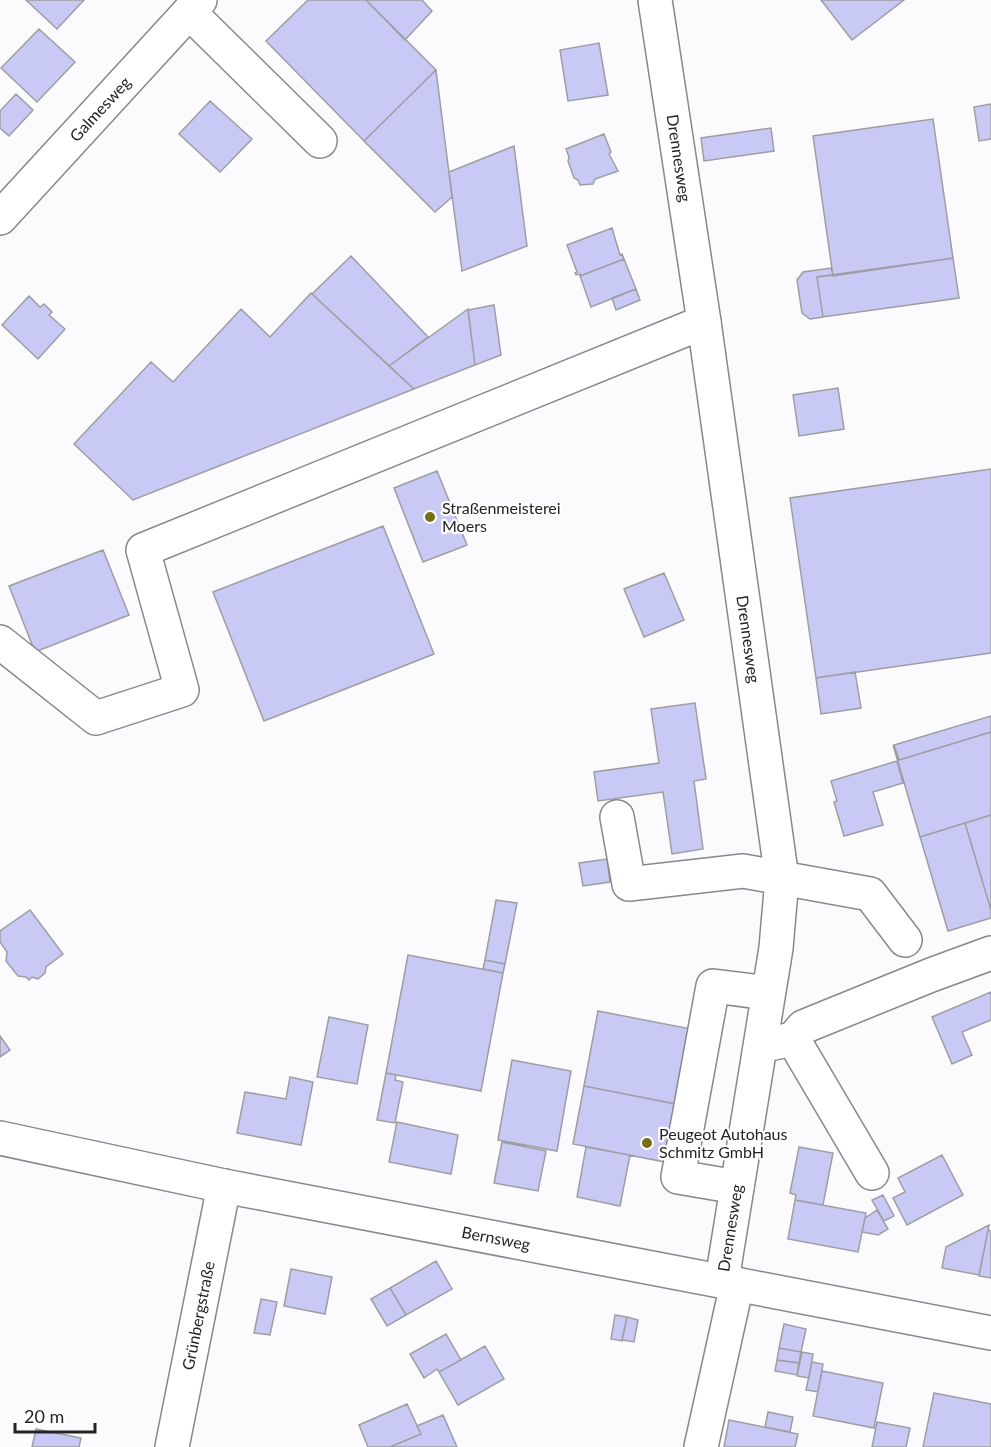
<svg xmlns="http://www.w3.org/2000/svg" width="991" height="1447" font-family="Lato,sans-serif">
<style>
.building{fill:#c8c9f4;stroke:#9e9ea2;stroke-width:1.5}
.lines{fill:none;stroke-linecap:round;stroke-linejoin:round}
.minor-casing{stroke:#88888b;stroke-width:36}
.minor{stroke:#fff;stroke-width:33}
.poi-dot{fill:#757113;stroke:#fff;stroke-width:2}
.labels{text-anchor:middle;stroke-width:4.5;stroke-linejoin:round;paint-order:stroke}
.street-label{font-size:16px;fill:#242425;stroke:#fff}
.poi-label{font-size:16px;fill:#242425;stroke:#fff;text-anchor:start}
</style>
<rect width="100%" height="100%" fill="#fbfbfe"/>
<path class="building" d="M 26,0 L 84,0 L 57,29 Z
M 308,0 L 366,0 L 436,70 L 364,141 L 266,41 Z
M 366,0 L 422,0 L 432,11 L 405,40 Z
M 821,0 L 904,0 L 852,40 Z
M 39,29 L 75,62 L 37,102 L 1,68 Z
M 599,43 L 608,95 L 568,101 L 560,50 Z
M 436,70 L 452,197 L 435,212 L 364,141 Z
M 16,94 L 33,110 L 9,136 L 0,128 L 0,111 Z
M 210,101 L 252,139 L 220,172 L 179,134 Z
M 991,104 L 991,139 L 979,141 L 974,107 Z
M 933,119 L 953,258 L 833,276 L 813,136 Z
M 771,128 L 774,151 L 704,161 L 701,138 Z
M 604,134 L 611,152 L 609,154 L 618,171 L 595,179 L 593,184 L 580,185 L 578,180 L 574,178 L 568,161 L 569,157 L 566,149 Z
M 514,146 L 527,246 L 462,271 L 449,172 Z
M 612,228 L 620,255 L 622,254 L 624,259 L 580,276 L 580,274 L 576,275 L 575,273 L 577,272 L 567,245 Z
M 351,256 L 428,337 L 389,366 L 312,294 Z
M 953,258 L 959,298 L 823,317 L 817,277 Z
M 624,259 L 636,289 L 591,307 L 580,276 Z
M 831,268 L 833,275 L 817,277 L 823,317 L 810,319 L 802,313 L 797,280 L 803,272 Z
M 636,289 L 640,300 L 616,310 L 612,298 Z
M 311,293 L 414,389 L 133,500 L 74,444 L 151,362 L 173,382 L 241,309 L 270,337 Z
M 29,296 L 40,307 L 44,304 L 52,312 L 49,315 L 65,329 L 38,359 L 2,325 Z
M 494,305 L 501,355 L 475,365 L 468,310 Z
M 468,309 L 475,365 L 414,389 L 389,366 Z
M 838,388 L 844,429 L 799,436 L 793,395 Z
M 991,469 L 991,653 L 816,678 L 790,498 Z
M 437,471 L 467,545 L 423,562 L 394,488 Z
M 383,526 L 434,654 L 264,721 L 213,592 Z
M 103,550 L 129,615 L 35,652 L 9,586 Z
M 664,573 L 684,620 L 644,637 L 624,589 Z
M 855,672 L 861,708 L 821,714 L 816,678 Z
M 695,703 L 706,779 L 694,781 L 703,849 L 672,854 L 663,792 L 598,801 L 594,772 L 659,763 L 651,709 Z
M 991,716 L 991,732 L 899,760 L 894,745 Z
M 991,732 L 991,815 L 920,837 L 893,745 L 899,760 Z
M 897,761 L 903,783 L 873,792 L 883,825 L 844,836 L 834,802 L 837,801 L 831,781 Z
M 991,815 L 991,910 L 965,823 Z
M 965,823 L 991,910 L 991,918 L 948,931 L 920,837 Z
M 607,859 L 610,882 L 583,886 L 579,863 Z
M 496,900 L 517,903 L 505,964 L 485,960 Z
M 30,910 L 63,954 L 46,967 L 45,973 L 38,979 L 32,977 L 29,980 L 26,977 L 18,976 L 6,961 L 7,952 L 0,942 L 0,931 Z
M 408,955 L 503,973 L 481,1091 L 386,1073 Z
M 485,960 L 505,964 L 503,973 L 483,969 Z
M 991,992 L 991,1020 L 962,1032 L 972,1055 L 952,1064 L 932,1017 Z
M 598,1011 L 696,1030 L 681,1105 L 584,1086 Z
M 329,1017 L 368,1025 L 357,1084 L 317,1077 Z
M 0,1036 L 10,1050 L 0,1057 Z
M 512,1060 L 571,1071 L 557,1151 L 498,1140 Z
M 386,1073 L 396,1075 L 395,1080 L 403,1082 L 395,1123 L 377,1120 Z
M 290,1077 L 313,1082 L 301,1145 L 237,1133 L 245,1092 L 286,1099 Z
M 584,1086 L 681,1105 L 670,1163 L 573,1144 Z
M 397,1122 L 458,1135 L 451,1174 L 389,1162 Z
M 502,1142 L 546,1151 L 538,1191 L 494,1183 Z
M 586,1147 L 630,1155 L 620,1206 L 577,1197 Z
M 799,1147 L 833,1153 L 823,1205 L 795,1200 L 796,1195 L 790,1193 Z
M 942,1155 L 963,1195 L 907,1225 L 893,1198 L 905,1192 L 898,1178 Z
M 883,1195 L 894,1216 L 884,1221 L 872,1200 Z
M 795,1200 L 866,1213 L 858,1252 L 788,1239 Z
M 877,1210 L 888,1229 L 878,1235 L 862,1232 L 865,1218 Z
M 989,1225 L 979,1275 L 942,1268 L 946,1247 Z
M 988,1230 L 991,1231 L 991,1278 L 979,1276 Z
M 436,1261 L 452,1289 L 406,1315 L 390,1288 Z
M 291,1269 L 332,1277 L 325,1314 L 284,1306 Z
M 390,1288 L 406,1315 L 387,1326 L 371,1299 Z
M 261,1299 L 277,1302 L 270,1335 L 254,1333 Z
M 615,1315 L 627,1317 L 622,1341 L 611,1339 Z
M 627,1317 L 638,1320 L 634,1342 L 622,1340 Z
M 784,1324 L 806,1329 L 801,1352 L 779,1348 Z
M 446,1334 L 461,1360 L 439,1372 L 437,1369 L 424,1378 L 410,1354 Z
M 485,1346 L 504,1379 L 458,1405 L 439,1372 Z
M 779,1348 L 801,1352 L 799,1363 L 777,1360 Z
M 802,1352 L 813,1354 L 809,1378 L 797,1376 Z
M 777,1360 L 799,1363 L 797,1375 L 775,1371 Z
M 812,1362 L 823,1364 L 818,1392 L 806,1390 Z
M 822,1371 L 883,1383 L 874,1428 L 813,1416 Z
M 934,1393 L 991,1404 L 991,1447 L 923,1447 Z
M 407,1404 L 421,1434 L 390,1447 L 368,1447 L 359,1425 Z
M 768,1412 L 793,1417 L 790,1432 L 765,1427 Z
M 443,1415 L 457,1447 L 390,1447 L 421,1434 L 417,1426 Z
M 729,1420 L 798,1434 L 795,1447 L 724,1447 Z
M 877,1422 L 910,1428 L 906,1447 L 872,1447 Z
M 36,1429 L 81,1438 L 79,1447 L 32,1447 Z"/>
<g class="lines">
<g class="minor-casing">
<g id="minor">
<path id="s1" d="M 655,0 L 704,322 L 782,879 L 776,948 L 722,1280"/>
<path d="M 189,12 L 320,141"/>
<path id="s2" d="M 0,218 L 200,0"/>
<path d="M 0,642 L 96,718 L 182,690 L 143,550 L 704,322"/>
<path d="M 617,817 L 629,884 L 743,871 L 870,894 L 905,940"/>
<path d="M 793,1039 L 803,1027 L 931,975 L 991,953"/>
<path d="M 774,1043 L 793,1039 L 872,1173"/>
<path id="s3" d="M 0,1138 L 224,1186 L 991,1333"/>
<path d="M 737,1187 L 678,1177 L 713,986 L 768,993"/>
<path id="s4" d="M 172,1447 L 224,1186"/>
<path d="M 701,1447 L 737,1284"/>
</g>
</g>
<use href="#minor" class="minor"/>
</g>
<g class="poi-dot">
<circle cx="430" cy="517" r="6"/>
<circle cx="647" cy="1143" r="6"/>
</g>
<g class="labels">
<g class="street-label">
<text dy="6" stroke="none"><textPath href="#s2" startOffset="148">Galmesweg</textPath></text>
<text dy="6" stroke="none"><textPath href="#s1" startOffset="160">Drennesweg</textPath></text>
<text dy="6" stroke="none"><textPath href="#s1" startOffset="646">Drennesweg</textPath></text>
<text transform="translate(730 1228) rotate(-81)" y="6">Drennesweg</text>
<text dy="6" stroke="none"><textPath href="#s3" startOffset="506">Bernsweg</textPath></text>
<text dy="6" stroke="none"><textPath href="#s4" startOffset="134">Grünbergstraße</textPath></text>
</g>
<g class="poi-label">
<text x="442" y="514">Straßenmeisterei<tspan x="442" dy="18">Moers</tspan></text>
<text x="659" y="1140">Peugeot Autohaus<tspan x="659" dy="18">Schmitz GmbH</tspan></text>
</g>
</g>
<path d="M15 1423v9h80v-9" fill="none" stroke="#242425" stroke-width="3"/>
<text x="24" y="1423" font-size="18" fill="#242425" stroke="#ffffff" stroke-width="4.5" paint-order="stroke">20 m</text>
</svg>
